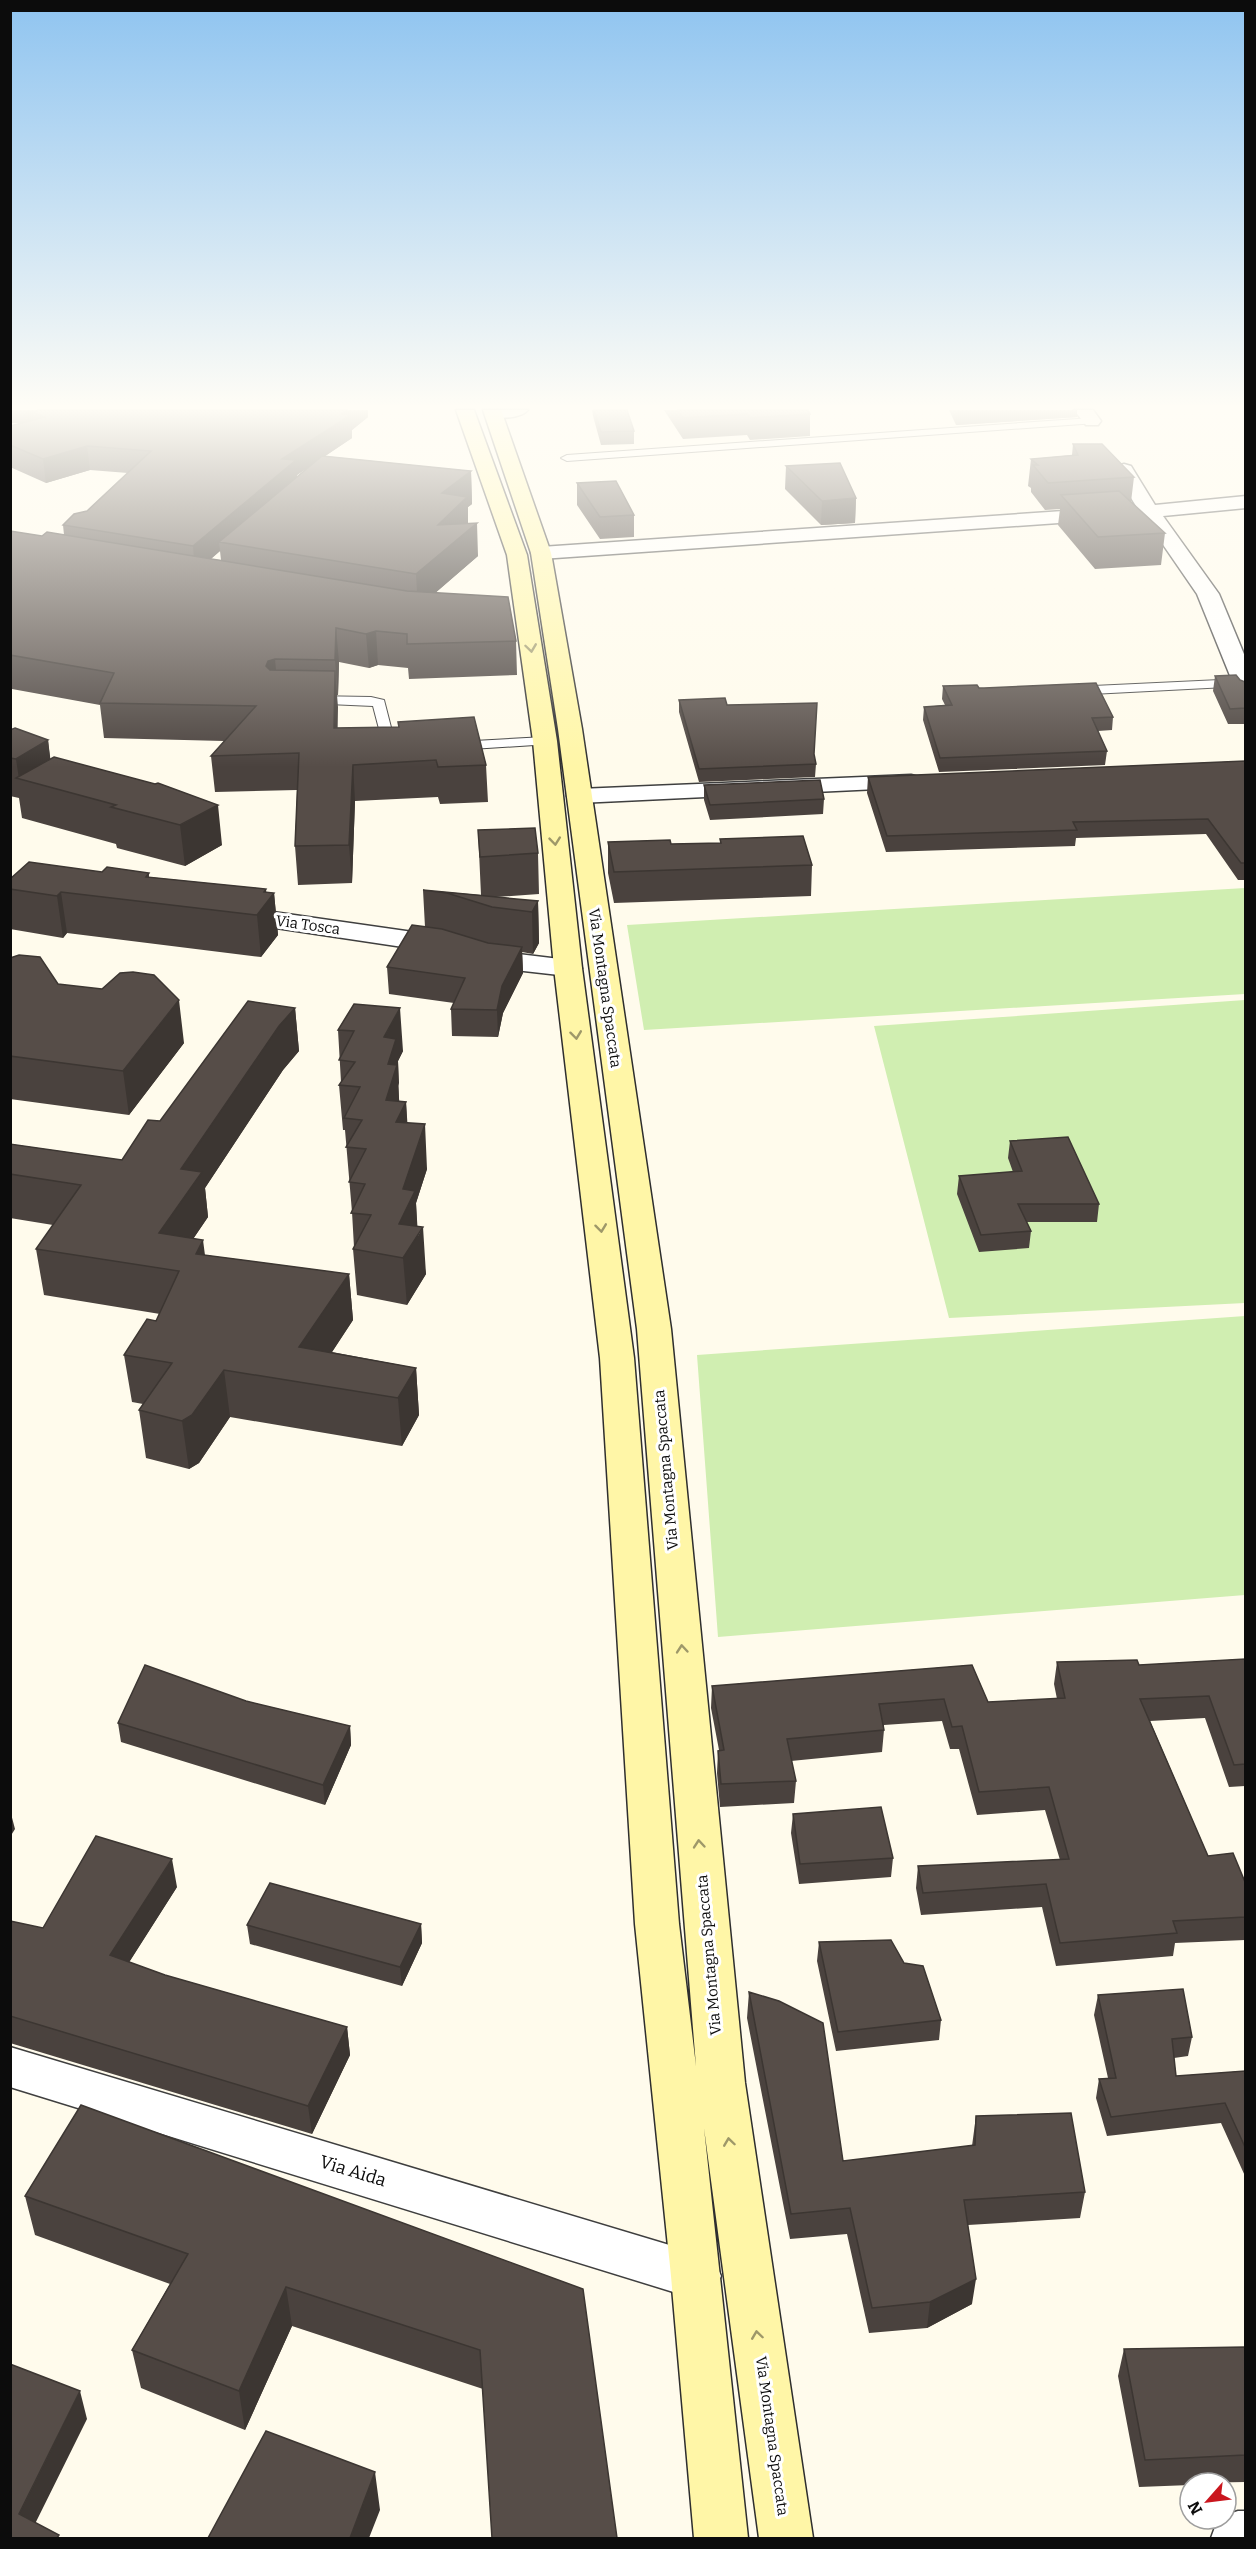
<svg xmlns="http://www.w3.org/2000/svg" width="1256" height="2549" font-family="Bitter,serif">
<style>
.green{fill:#d0eeb1}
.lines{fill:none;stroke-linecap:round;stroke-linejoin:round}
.service-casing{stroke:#3f3f3f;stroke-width:2}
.minor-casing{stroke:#3f3f3f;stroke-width:3}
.secondary-casing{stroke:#2e2e2e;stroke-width:3}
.service{fill:#fff;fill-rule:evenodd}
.minor{fill:#fff;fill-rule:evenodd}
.secondary{fill:#fff6a7;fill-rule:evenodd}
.wall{fill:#4a423e;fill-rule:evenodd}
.shaded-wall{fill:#3c3632}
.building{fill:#564d48;stroke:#3c3632;stroke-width:1.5}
.oneway{stroke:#9e9869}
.labels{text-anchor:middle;stroke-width:6;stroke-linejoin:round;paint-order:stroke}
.street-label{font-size:15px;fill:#0c0c0c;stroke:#fff}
.near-street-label{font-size:18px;fill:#0c0c0c;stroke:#fff}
</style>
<rect width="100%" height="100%" fill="#fffbec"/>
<path class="green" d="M 1245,888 L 1245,994 L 644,1030 L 627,925 Z
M 1245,1000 L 1245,1303 L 949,1318 L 874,1026 Z
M 1245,1316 L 1245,1595 L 718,1637 L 697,1355 Z"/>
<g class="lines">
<g class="service-casing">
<path id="service" d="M 1092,418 L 1097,421 L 1096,423 L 567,461 L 561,458 L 567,455 Z
M 1241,679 L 1246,680 L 1246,686 L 1072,695 L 1065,691 L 1072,687 Z
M 311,696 L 371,697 L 384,700 L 395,743 L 404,748 L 397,752 L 384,748 L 373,706 L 306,703 L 304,700 L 306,697 Z
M 545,737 L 552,741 L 550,744 L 456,750 L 449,746 L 456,742 Z"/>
</g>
<g class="minor-casing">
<path id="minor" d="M 485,410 L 528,410 C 520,419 498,419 487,416 Z
M 1074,410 L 1093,410 L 1101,421 L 1098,425 L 1086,425 Z
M 1124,464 L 1131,466 L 1155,505 L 1246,496 L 1246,508 L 1163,516 L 1219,594 L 1246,659 L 1246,695 L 1238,693 L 1235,688 L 1197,594 L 1144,517 L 541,559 L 534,557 L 531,553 L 534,549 L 541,547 L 1136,506 L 1114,470 L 1117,466 Z
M 911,775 L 920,777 L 923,782 L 920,787 L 579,803 L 570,801 L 567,796 L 570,791 L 579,789 Z
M 232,906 L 448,937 L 493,951 L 568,960 L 578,962 L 582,968 L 578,974 L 568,976 L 489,967 L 443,953 L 223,920 L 219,914 L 223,908 Z
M 10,2047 L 696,2253 L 714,2260 L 721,2276 L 714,2292 L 696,2299 L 10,2087 Z
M 1238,2511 L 1246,2511 L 1246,2538 L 1211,2538 L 1218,2519 L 1226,2519 L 1226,2515 Z"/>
</g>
<g class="secondary-casing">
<path id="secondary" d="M 456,410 L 474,410 L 527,555 L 557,741 L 582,968 L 634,1358 L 679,1924 L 696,2066 L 637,1329 L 558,729 L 531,553 L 483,410 L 501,410 L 551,553 L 582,729 L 671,1329 L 745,2083 L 813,2538 L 759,2538 L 704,2128 L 748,2538 L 694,2538 L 671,2276 L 635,1924 L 600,1358 L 554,968 L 533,741 L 507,555 Z"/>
</g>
<use href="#service" class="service"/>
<use href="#minor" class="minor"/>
<use href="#secondary" class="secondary"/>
</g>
<path class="wall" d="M 10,410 L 368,410 L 368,417 L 352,430 L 352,438 L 325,456 L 471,471 L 472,504 L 468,507 L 468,523 L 478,556 L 436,592 L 516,641 L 517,675 L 409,679 L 408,668 L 378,665 L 369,668 L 339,662 L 338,695 L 337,695 L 337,728 L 398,727 L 398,722 L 486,765 L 488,802 L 440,804 L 438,797 L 355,801 L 352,883 L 298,885 L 295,846 L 297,790 L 215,792 L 211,756 L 224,741 L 104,738 L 100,705 L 12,689 L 10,687 L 10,531 L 42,536 L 64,535 L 63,525 L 87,511 L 128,473 L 90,470 L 46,483 L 10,467 L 10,426 L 21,423 L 10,423 ZM 310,466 L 297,477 L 297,475 ZM 220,551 L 221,560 L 211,559 Z
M 592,410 L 627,410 L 634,431 L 634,444 L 601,445 L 593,416 Z
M 664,410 L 808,410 L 810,414 L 810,436 L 750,440 L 747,435 L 683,439 Z
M 949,410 L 1077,410 L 1077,417 L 956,425 Z
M 1073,444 L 1134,477 L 1131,502 L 1165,533 L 1161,565 L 1095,569 L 1058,525 L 1060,509 L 1045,510 L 1031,492 L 1031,488 L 1028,486 L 1031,459 L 1072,455 Z
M 786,466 L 856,498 L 855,523 L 821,525 L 785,489 Z
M 577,483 L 634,515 L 634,537 L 600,539 L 577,505 Z
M 1215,676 L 1245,682 L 1245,724 L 1228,724 L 1213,691 Z
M 943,686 L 979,688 L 1113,717 L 1112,730 L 1098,731 L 1107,751 L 1105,765 L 939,772 L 923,720 L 924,707 L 945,705 L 942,699 Z
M 679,700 L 727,705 L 816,764 L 815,777 L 699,782 L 679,712 Z
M 10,730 L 48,740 L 50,759 L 222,845 L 185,866 L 117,848 L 116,844 L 22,818 L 19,798 L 10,796 Z
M 1245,761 L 1245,880 L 1238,880 L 1206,834 L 1076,838 L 1075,846 L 886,852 L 867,793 L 868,777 Z
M 704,785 L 824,799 L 823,814 L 710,820 L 704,800 Z
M 478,830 L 538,853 L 539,894 L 496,897 L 538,901 L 539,943 L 533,954 L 522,952 L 523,973 L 503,1013 L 498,1037 L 452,1036 L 451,1009 L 454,1003 L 389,994 L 387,967 L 425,927 L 423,890 L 481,895 Z
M 720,839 L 812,865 L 811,896 L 614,903 L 608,873 L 608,842 L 671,844 L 720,843 Z
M 102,872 L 149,873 L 149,877 L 266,889 L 266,892 L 274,893 L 278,935 L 261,957 L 67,933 L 63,938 L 10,929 L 10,879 Z
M 10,958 L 58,984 L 184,1043 L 129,1115 L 10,1099 Z
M 354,1004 L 403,1051 L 398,1061 L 399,1101 L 406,1102 L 407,1123 L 427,1169 L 416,1203 L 417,1227 L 426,1274 L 407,1305 L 357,1295 L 353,1249 L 354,1247 L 352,1212 L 345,1130 L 343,1130 L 339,1085 L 341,1082 L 338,1030 Z
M 295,1008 L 299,1051 L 283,1070 L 205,1188 L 208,1217 L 193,1239 L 205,1255 L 349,1274 L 353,1320 L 332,1352 L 416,1368 L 419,1415 L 402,1446 L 230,1417 L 199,1463 L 189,1469 L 146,1458 L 139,1410 L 143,1404 L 132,1402 L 124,1355 L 156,1321 L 160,1314 L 44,1295 L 36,1249 L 53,1225 L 10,1218 L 10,1144 L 122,1160 L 160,1121 Z
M 1010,1141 L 1099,1204 L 1097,1222 L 1027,1222 L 1031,1231 L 1029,1248 L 979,1252 L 957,1194 L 959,1176 L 1013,1172 L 1008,1158 Z
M 1245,1659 L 1245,1786 L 1229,1787 L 1205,1718 L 1150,1721 L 1208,1856 L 1245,1882 L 1245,1940 L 1175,1943 L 1173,1956 L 1056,1966 L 1042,1907 L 921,1915 L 916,1888 L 918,1866 L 1060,1860 L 1045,1810 L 977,1815 L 959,1749 L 950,1749 L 942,1721 L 884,1725 L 884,1730 L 882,1752 L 791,1761 L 796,1781 L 794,1803 L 720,1807 L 717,1773 L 718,1751 L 719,1750 L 711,1708 L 712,1686 L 972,1665 L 988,1702 L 1057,1699 L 1054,1684 L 1057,1662 L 1139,1665 Z
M 246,1701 L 350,1726 L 351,1745 L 325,1805 L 121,1742 L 118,1723 Z
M 793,1814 L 893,1858 L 891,1877 L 799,1884 L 791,1833 Z
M 177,1887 L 129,1962 L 165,1975 L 347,2027 L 350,2055 L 312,2134 L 10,2043 L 10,1921 L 43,1928 Z
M 421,1924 L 422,1943 L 402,1986 L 250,1944 L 247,1925 Z
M 819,1942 L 904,1963 L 941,2020 L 939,2040 L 836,2051 L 817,1961 Z
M 749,1992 L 843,2161 L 972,2146 L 976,2116 L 1085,2192 L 1080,2218 L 968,2225 L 972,2304 L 927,2328 L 869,2333 L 847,2234 L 790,2239 L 747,2018 Z
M 1098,1995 L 1192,2037 L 1188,2056 L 1174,2058 L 1176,2076 L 1245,2071 L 1245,2176 L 1221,2123 L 1107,2136 L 1096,2098 L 1099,2079 L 1108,2078 L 1094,2015 Z
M 25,2196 L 583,2289 L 483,2389 L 292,2326 L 245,2430 L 141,2388 L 132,2350 L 170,2284 L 35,2235 Z
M 1245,2347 L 1245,2482 L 1190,2483 L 1190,2485 L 1139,2487 L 1118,2376 L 1124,2349 Z"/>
<path class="shaded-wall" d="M 26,410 L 73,410 L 33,412 L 34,421 L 28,423 Z
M 346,410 L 368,410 L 368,417 L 352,430 L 352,438 L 297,475 L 298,485 L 219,542 L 220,551 L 195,572 L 193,546 L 282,459 Z
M 957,410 L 1077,410 L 1077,417 L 956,425 Z
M 87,446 L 90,470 L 46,483 L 43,459 Z
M 471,471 L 472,504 L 468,507 L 468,530 L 477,523 L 478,556 L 418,608 L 416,574 L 438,525 L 442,493 Z
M 856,498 L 855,523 L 821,525 L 822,501 Z
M 336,628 L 339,662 L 338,695 L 335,660 Z
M 376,631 L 378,665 L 369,668 L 366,634 Z
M 275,659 L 278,694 L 266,666 L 268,661 Z
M 335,671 L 338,707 L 337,765 L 334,728 Z
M 48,740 L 53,780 L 19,779 L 16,759 Z
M 353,765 L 355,801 L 352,883 L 349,845 Z
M 218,805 L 222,845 L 185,866 L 180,825 Z
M 266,889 L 267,902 L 274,893 L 278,935 L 261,957 L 257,915 L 264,892 Z
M 61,892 L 67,933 L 63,938 L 57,896 Z
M 538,901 L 539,943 L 533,954 L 532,912 Z
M 522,947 L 523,973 L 503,1013 L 498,1037 L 497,1010 L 502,986 Z
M 179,1000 L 184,1043 L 129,1115 L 123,1071 Z
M 295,1008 L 299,1051 L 283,1070 L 205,1188 L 208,1217 L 172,1270 L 159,1233 L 181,1169 L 279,1026 Z
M 400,1008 L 403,1051 L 398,1061 L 399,1083 L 398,1086 L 400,1110 L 406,1102 L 409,1147 L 389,1145 L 386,1100 L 384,1037 Z
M 425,1124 L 427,1169 L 416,1203 L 418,1236 L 423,1227 L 426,1274 L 407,1305 L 403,1258 L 399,1224 L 403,1189 Z
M 203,1240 L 209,1286 L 196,1254 Z
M 349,1274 L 353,1320 L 311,1384 L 299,1347 Z
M 416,1368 L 419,1415 L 402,1446 L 398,1398 Z
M 224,1370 L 230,1417 L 199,1463 L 189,1469 L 182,1421 Z
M 350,1726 L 351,1745 L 325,1805 L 323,1785 Z
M 10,1810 L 15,1829 L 10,1837 Z
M 172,1859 L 177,1887 L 116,1983 L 110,1955 Z
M 421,1924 L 422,1943 L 402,1986 L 400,1967 Z
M 347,2027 L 350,2055 L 312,2134 L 308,2106 Z
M 976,2279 L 972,2304 L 927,2328 L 930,2302 Z
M 286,2287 L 292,2326 L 245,2430 L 239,2391 Z
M 80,2391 L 87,2419 L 28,2538 L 19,2514 Z
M 375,2472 L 380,2510 L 369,2538 L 350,2538 Z"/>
<path class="building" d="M 39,410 L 346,410 L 342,414 L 351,415 L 282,459 L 296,460 L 193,546 L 63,525 L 74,514 L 87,511 L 151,451 L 87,446 L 43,459 L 10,445 L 10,426 L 44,417 L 33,412 Z
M 594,410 L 627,410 L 634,431 L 601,432 Z
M 678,410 L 808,410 L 810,414 L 750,418 L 747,414 L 683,418 Z
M 1073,444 L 1102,444 L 1134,477 L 1048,483 L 1033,465 L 1038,465 L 1031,459 L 1078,455 Z
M 322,456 L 471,471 L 442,493 L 467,497 L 438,525 L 477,523 L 416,574 L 219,542 Z
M 840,463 L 856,498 L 822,501 L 786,466 Z
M 616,481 L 634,515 L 600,517 L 577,483 Z
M 1119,491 L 1165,533 L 1098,537 L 1061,495 Z
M 10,531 L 42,536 L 47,532 L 407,591 L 508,597 L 516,641 L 407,644 L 407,634 L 376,631 L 366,634 L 336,628 L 335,660 L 275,659 L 268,661 L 266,666 L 270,670 L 335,671 L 334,728 L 399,727 L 398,722 L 474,717 L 486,765 L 438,767 L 436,760 L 353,765 L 349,845 L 295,846 L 299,753 L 211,756 L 256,706 L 100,703 L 114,673 L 10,655 Z
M 1236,675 L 1240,680 L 1245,682 L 1245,708 L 1230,709 L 1215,676 Z
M 1096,683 L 1113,717 L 1092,718 L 1107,751 L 940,758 L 924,707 L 952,705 L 943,686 L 977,685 L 979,688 L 984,688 Z
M 725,698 L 727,705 L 817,703 L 814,754 L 816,764 L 699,769 L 679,700 Z
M 15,728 L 48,740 L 16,759 L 10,758 L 10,730 Z
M 54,757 L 155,784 L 158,783 L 218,805 L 180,825 L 111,807 L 116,805 L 16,778 Z
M 1245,761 L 1245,863 L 1241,863 L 1208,819 L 1073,822 L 1077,830 L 887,836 L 868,777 Z
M 820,780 L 824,799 L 710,805 L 704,785 Z
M 535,828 L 538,853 L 480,857 L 478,830 Z
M 803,836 L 812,865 L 614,872 L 608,842 L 670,840 L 671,844 L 721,843 L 720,839 Z
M 29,862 L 102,872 L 107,867 L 149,873 L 146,877 L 266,889 L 264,892 L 274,893 L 257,915 L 61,892 L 57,896 L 10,889 L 10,879 Z
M 423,890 L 538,901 L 532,912 L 492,907 L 447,893 Z
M 412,925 L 442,929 L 488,943 L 522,947 L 502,986 L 497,1010 L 451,1009 L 465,978 L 387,967 Z
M 19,955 L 40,957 L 58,984 L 102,989 L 120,973 L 133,972 L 154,975 L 179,1000 L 123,1071 L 10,1056 L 10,958 Z
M 248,1001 L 295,1008 L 279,1026 L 181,1169 L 202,1172 L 159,1233 L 203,1240 L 196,1254 L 349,1274 L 299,1347 L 416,1368 L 398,1398 L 224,1370 L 192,1415 L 182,1421 L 139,1410 L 172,1363 L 124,1355 L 147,1319 L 156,1321 L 179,1271 L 36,1249 L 81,1185 L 10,1174 L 10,1144 L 122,1160 L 148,1120 L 160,1121 Z
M 354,1004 L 400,1008 L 384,1037 L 396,1039 L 388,1064 L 397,1065 L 386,1100 L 406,1102 L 396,1122 L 425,1124 L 403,1189 L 415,1191 L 399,1224 L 423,1227 L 403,1258 L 353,1249 L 371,1215 L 351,1213 L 365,1184 L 349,1182 L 366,1149 L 346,1147 L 362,1120 L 344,1118 L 360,1087 L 339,1085 L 355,1062 L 339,1060 L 354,1031 L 338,1030 Z
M 1068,1137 L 1099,1204 L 1018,1204 L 1031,1231 L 981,1235 L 959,1176 L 1022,1171 L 1010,1141 Z
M 1245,1659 L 1245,1764 L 1234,1765 L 1209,1696 L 1140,1699 L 1208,1856 L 1233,1853 L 1245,1882 L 1245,1917 L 1173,1921 L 1177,1933 L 1060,1943 L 1046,1884 L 923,1893 L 918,1866 L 1069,1859 L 1049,1787 L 979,1792 L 962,1726 L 952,1727 L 944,1699 L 879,1704 L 884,1730 L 787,1739 L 796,1781 L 721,1784 L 718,1751 L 724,1750 L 712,1686 L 972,1665 L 988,1702 L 1065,1698 L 1057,1662 L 1137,1660 L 1139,1665 Z
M 145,1665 L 246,1701 L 350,1726 L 323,1785 L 118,1723 Z
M 881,1807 L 893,1858 L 800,1864 L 793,1814 Z
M 96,1836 L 172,1859 L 110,1955 L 165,1975 L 347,2027 L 308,2106 L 10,2016 L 10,1921 L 43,1928 Z
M 270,1883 L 421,1924 L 400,1967 L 247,1925 Z
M 891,1940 L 904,1963 L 923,1966 L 941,2020 L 838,2032 L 819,1942 Z
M 1183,1989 L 1192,2037 L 1172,2039 L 1176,2076 L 1245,2071 L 1245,2147 L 1225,2103 L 1111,2117 L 1099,2079 L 1116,2078 L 1098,1995 Z
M 749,1992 L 779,2001 L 823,2023 L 843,2161 L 975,2145 L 976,2116 L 1071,2113 L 1085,2192 L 964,2200 L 976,2279 L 930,2302 L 872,2308 L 850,2208 L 791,2214 Z
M 81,2105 L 583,2289 L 617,2538 L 492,2538 L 480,2350 L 286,2287 L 239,2391 L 132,2350 L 188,2254 L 25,2196 Z
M 1245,2347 L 1245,2455 L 1145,2460 L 1124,2349 Z
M 10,2364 L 80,2391 L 19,2514 L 59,2535 L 57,2538 L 10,2538 Z
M 266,2431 L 375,2472 L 350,2538 L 208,2538 Z"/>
<defs><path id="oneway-chevron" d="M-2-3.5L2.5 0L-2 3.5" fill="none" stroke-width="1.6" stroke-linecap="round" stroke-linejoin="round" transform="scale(1.5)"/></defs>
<g class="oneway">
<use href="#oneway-chevron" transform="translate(531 648) rotate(82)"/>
<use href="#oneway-chevron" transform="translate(555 841) rotate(84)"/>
<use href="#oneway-chevron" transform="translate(576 1035) rotate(83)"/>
<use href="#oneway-chevron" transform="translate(601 1228) rotate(83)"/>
<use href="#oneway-chevron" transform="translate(682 1649) rotate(-95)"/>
<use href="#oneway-chevron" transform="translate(699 1844) rotate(-95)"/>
<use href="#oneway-chevron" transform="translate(729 2142) rotate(-98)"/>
<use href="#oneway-chevron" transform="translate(757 2335) rotate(-98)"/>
</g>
<linearGradient id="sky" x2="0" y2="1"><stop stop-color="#8fc4f0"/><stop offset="0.53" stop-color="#fffdf6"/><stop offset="1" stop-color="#fffdf6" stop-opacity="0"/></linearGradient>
<rect width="1256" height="767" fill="url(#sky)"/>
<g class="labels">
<g class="street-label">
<text transform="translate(308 925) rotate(8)" y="5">Via Tosca</text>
<text transform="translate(605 988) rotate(82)" y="5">Via Montagna Spaccata</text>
<text transform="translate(666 1470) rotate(-95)" y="5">Via Montagna Spaccata</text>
<text transform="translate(709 1955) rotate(-95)" y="5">Via Montagna Spaccata</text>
<text transform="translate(772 2436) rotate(82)" y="5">Via Montagna Spaccata</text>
</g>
<g class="near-street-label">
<text transform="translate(353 2171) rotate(17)" y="6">Via Aida</text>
</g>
</g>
<rect width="1256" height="2549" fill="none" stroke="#0c0c0c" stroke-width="24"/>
<g transform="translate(1208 2501) rotate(242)"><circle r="28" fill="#ffffff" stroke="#9e9e9e" stroke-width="1.5"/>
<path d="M0-4.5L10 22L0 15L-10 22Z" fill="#ca161e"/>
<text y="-9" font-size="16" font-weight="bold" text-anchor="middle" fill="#0c0c0c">N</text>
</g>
</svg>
